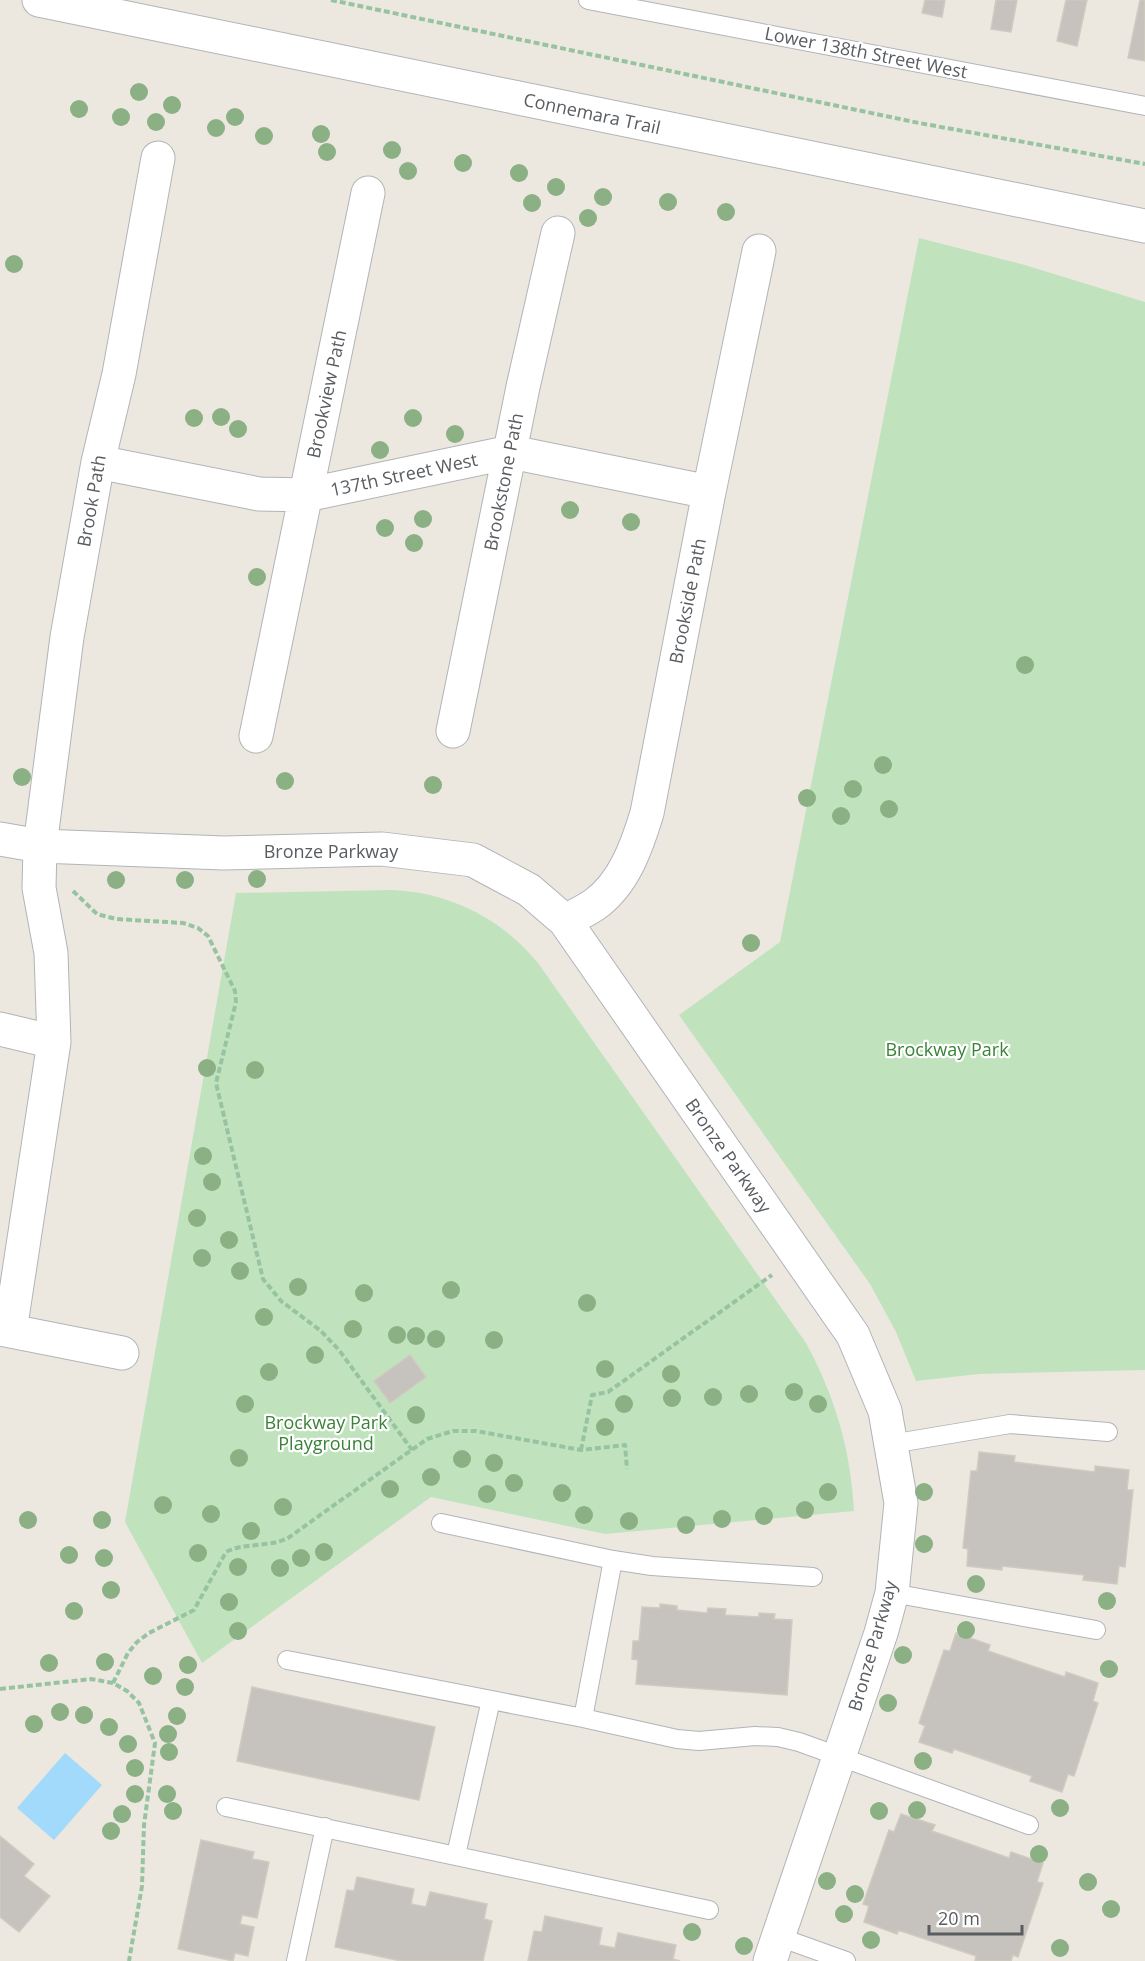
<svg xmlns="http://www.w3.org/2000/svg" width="1145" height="1961" font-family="'Open Sans',sans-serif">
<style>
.green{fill:#c0e3bd}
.water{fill:#a1dafb}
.building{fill:#c6c3be;stroke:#d0cabf;stroke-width:1.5}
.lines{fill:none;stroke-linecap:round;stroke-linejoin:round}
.service-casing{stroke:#b1b4b8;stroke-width:20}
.minor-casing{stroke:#b1b4b8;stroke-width:35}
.tertiary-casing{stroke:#b1b4b8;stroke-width:35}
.path{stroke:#97c3a1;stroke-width:4;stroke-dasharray:6 3;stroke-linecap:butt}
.service{stroke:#fff;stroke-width:18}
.minor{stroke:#fff;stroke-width:33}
.tertiary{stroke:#fff;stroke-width:33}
.tree{fill:#8ab084}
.labels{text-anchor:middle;stroke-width:4.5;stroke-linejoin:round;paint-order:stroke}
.street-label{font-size:18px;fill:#595d61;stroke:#fff}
.park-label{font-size:18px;fill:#398238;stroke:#fff}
</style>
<rect width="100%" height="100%" fill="#ece8e0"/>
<path class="green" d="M 919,238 L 1025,265 L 1145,302 L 1145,1370 L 979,1374 L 916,1381 L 896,1332 L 870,1284 L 679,1015 L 780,942 Z
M 391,890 C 449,892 501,918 538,963 L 806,1343 C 835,1396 851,1451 854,1511 L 605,1534 L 431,1497 L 202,1663 L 125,1522 L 236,893 Z"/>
<path class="water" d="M 65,1753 L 102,1785 L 54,1840 L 17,1808 Z"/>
<path class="building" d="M 925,0 L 945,0 L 942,17 L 922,13 Z
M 996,0 L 1017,0 L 1011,32 L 991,29 Z
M 1066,0 L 1087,0 L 1077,46 L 1057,41 Z
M 1140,0 L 1145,0 L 1145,61 L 1128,58 Z
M 410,1355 L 426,1377 L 390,1403 L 374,1381 Z
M 979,1452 L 1015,1456 L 1014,1462 L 1095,1472 L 1095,1466 L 1129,1470 L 1127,1490 L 1133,1490 L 1125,1567 L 1119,1566 L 1117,1584 L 1083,1580 L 1084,1575 L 1002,1566 L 1002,1570 L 967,1566 L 968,1549 L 963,1548 L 971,1471 L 977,1471 Z
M 660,1604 L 677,1606 L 677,1610 L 707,1613 L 708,1608 L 726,1609 L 725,1615 L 759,1617 L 759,1613 L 775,1614 L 774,1619 L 792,1620 L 787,1695 L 636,1684 L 638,1660 L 632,1659 L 633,1641 L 639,1641 L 642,1607 L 660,1608 Z
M 956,1633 L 990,1645 L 988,1651 L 1065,1677 L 1066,1672 L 1098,1683 L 1093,1701 L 1098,1703 L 1074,1776 L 1068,1774 L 1062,1792 L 1030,1781 L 1032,1776 L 954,1749 L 952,1753 L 919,1742 L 925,1726 L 919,1723 L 944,1650 L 950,1651 Z
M 252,1687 L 435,1727 L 419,1800 L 237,1761 Z
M 901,1814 L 935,1825 L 932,1831 L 1009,1858 L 1011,1852 L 1043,1863 L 1037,1882 L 1043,1883 L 1018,1957 L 1013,1955 L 1011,1961 L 975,1961 L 976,1956 L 898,1930 L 897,1934 L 864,1922 L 869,1906 L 863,1904 L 889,1830 L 894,1832 Z
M 0,1836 L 34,1864 L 24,1876 L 50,1896 L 19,1932 L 0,1917 Z
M 201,1840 L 254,1852 L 252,1859 L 269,1862 L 257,1918 L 242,1915 L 240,1924 L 254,1927 L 248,1956 L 235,1953 L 233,1961 L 178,1949 Z
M 357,1877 L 414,1889 L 411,1904 L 426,1907 L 430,1892 L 487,1904 L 484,1919 L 492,1921 L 483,1961 L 401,1961 L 335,1947 L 347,1890 L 354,1891 Z
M 545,1916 L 602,1928 L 599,1945 L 615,1948 L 618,1933 L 676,1945 L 673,1959 L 680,1961 L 528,1961 L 534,1931 L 542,1932 Z"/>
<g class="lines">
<g class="service-casing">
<path id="service" d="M 588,0 L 1145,106
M 891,1444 L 1010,1424 L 1108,1432
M 441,1523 L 613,1560 L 652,1566 L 813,1577
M 892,1593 L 1096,1630
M 287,1660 L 583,1718 L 677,1739 L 699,1741 L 755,1736 L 778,1737 L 799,1742 L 1029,1825
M 583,1718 L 613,1560
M 226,1807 L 709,1910
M 456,1855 L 491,1700
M 779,1937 L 846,1961
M 296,1961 L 325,1827"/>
</g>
<g class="minor-casing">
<path id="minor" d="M 98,462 L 259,494 L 306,495 L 511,452 L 709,492
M 453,731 L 523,387 L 558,233
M 256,736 L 368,193
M 0,839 L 40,846 L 224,853 L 382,849 L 473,860 L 529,890 L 565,921 L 853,1335 L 885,1411 L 901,1503 L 892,1593 L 881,1633 L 770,1961
M 565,921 C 575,916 585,911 594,905 C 624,884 637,846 647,813 L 709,492 L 759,251
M 0,1029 L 54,1042
M 0,1329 L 122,1353
M 10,1331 L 54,1042 L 51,953 L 39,888 L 40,846 L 67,637 L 98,462 L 119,374 L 158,158"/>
</g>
<g class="tertiary-casing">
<path id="tertiary" d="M 39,0 L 1145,226"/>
</g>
<path class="path" d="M 331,0 L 919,123 L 1145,164
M 73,891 L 97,914 L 116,919 L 183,923 L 198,928 L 208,936 L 235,991 L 236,1002 L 216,1083 L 263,1279 L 281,1301 L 321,1331 L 339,1350 L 412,1450
M 581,1450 L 592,1395 L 608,1392 L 772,1275
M 113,1683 L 128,1653 L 137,1642 L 149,1633 L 194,1610 L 226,1552 C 245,1542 268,1548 288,1538 L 427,1439 L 453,1431 L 476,1431 L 581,1450 L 625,1445 L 627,1469
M 0,1689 L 91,1679 L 113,1683 L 127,1691 L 139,1703 L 155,1743 L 144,1825 L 142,1886 L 129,1961"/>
<use href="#service" class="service"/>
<use href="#minor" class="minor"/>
<use href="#tertiary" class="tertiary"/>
</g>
<g class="tree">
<circle cx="139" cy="92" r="9"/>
<circle cx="172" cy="105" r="9"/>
<circle cx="79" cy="109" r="9"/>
<circle cx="121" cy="117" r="9"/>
<circle cx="235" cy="117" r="9"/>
<circle cx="156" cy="122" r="9"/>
<circle cx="216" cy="128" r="9"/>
<circle cx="321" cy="134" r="9"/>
<circle cx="264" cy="136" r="9"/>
<circle cx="392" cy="150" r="9"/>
<circle cx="327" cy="152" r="9"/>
<circle cx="463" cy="163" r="9"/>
<circle cx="408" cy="171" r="9"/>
<circle cx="519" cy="173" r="9"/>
<circle cx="556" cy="187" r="9"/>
<circle cx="603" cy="197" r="9"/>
<circle cx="668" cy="202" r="9"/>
<circle cx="532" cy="203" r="9"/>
<circle cx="726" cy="212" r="9"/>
<circle cx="588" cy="218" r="9"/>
<circle cx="14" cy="264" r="9"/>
<circle cx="221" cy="417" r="9"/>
<circle cx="194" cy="418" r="9"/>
<circle cx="413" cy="418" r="9"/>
<circle cx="238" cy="429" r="9"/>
<circle cx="455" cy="434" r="9"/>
<circle cx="380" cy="450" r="9"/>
<circle cx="570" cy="510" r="9"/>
<circle cx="423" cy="519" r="9"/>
<circle cx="631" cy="522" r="9"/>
<circle cx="385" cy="528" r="9"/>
<circle cx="414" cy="543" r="9"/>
<circle cx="257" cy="577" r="9"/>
<circle cx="1025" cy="665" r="9"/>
<circle cx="883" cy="765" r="9"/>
<circle cx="22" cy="777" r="9"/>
<circle cx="285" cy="781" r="9"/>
<circle cx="433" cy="785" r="9"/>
<circle cx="853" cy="789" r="9"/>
<circle cx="807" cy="798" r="9"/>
<circle cx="889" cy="809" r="9"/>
<circle cx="841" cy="816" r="9"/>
<circle cx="257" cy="879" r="9"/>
<circle cx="116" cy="880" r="9"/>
<circle cx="185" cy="880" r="9"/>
<circle cx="751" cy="943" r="9"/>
<circle cx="207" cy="1068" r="9"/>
<circle cx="255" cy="1070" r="9"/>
<circle cx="203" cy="1156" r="9"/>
<circle cx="212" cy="1182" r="9"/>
<circle cx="197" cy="1218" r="9"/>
<circle cx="229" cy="1240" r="9"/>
<circle cx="202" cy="1258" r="9"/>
<circle cx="240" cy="1271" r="9"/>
<circle cx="298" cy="1287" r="9"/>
<circle cx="451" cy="1290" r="9"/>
<circle cx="364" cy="1293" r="9"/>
<circle cx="587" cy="1303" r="9"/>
<circle cx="264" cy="1317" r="9"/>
<circle cx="353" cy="1329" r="9"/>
<circle cx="397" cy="1335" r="9"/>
<circle cx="416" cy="1336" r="9"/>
<circle cx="436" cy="1339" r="9"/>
<circle cx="494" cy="1340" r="9"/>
<circle cx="315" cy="1355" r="9"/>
<circle cx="605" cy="1369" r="9"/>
<circle cx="269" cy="1372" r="9"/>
<circle cx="671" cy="1374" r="9"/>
<circle cx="794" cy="1392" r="9"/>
<circle cx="749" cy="1394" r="9"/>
<circle cx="713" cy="1397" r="9"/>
<circle cx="672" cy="1398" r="9"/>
<circle cx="245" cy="1404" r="9"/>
<circle cx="624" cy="1404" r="9"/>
<circle cx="818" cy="1404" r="9"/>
<circle cx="416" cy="1415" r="9"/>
<circle cx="605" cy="1427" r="9"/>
<circle cx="239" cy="1458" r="9"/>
<circle cx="462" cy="1459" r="9"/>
<circle cx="494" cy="1463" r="9"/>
<circle cx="431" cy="1477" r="9"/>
<circle cx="514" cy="1483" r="9"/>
<circle cx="390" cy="1489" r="9"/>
<circle cx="828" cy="1492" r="9"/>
<circle cx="924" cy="1492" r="9"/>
<circle cx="562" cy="1493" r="9"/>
<circle cx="487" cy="1494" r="9"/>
<circle cx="163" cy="1505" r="9"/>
<circle cx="283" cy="1507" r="9"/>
<circle cx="805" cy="1510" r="9"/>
<circle cx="211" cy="1514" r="9"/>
<circle cx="584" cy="1515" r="9"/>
<circle cx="764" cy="1516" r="9"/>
<circle cx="722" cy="1519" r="9"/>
<circle cx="28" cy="1520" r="9"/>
<circle cx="102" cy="1520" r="9"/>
<circle cx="629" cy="1521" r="9"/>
<circle cx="686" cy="1525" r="9"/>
<circle cx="251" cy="1531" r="9"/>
<circle cx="924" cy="1544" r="9"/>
<circle cx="324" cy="1552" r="9"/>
<circle cx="198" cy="1553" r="9"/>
<circle cx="69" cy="1555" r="9"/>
<circle cx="104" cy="1558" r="9"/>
<circle cx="301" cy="1558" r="9"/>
<circle cx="238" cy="1567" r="9"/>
<circle cx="280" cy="1568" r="9"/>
<circle cx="976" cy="1584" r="9"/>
<circle cx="111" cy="1590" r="9"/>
<circle cx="1107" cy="1601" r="9"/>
<circle cx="229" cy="1602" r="9"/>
<circle cx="74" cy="1611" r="9"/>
<circle cx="966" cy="1630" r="9"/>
<circle cx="238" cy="1631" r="9"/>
<circle cx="903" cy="1655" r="9"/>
<circle cx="105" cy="1662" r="9"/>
<circle cx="49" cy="1663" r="9"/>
<circle cx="188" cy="1665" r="9"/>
<circle cx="1109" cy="1669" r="9"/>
<circle cx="153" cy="1676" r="9"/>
<circle cx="185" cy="1687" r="9"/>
<circle cx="888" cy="1703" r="9"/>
<circle cx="60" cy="1712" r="9"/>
<circle cx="84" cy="1715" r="9"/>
<circle cx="177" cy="1716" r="9"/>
<circle cx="34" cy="1724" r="9"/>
<circle cx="109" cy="1727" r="9"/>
<circle cx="168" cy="1734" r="9"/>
<circle cx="128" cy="1744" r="9"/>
<circle cx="169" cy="1752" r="9"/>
<circle cx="923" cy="1761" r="9"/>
<circle cx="135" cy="1768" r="9"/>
<circle cx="135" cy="1794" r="9"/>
<circle cx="167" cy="1794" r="9"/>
<circle cx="1060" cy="1808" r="9"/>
<circle cx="917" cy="1810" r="9"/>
<circle cx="173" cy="1811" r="9"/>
<circle cx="879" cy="1811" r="9"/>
<circle cx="122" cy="1814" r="9"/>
<circle cx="111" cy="1831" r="9"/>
<circle cx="1039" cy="1854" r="9"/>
<circle cx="827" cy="1881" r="9"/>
<circle cx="1088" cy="1882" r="9"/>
<circle cx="855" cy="1894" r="9"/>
<circle cx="1111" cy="1909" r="9"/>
<circle cx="844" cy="1914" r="9"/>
<circle cx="692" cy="1932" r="9"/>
<circle cx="871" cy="1940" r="9"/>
<circle cx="744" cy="1946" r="9"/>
<circle cx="1060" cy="1948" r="9"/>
</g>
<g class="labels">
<g class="street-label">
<text transform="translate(866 53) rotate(11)" y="6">Lower 138th Street West</text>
<text transform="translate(592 114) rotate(12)" y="6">Connemara Trail</text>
<text transform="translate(327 394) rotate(-78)" y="6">Brookview Path</text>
<text transform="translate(404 475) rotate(-12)" y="6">137th Street West</text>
<text transform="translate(504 482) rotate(-79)" y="6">Brookstone Path</text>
<text transform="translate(92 501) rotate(-80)" y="6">Brook Path</text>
<text transform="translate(688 601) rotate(-79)" y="6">Brookside Path</text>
<text x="331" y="858">Bronze Parkway</text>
<text transform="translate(728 1156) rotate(55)" y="6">Bronze Parkway</text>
<text transform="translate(873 1646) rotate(-74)" y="6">Bronze Parkway</text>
</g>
<g class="park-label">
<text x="947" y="1056">Brockway Park</text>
<text x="326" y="1429">Brockway Park<tspan x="326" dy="21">Playground</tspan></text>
</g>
</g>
<path d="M929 1925v9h93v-9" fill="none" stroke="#595d61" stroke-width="3"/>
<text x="938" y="1925" font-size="18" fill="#595d61" stroke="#ffffff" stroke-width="4.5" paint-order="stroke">20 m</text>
</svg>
